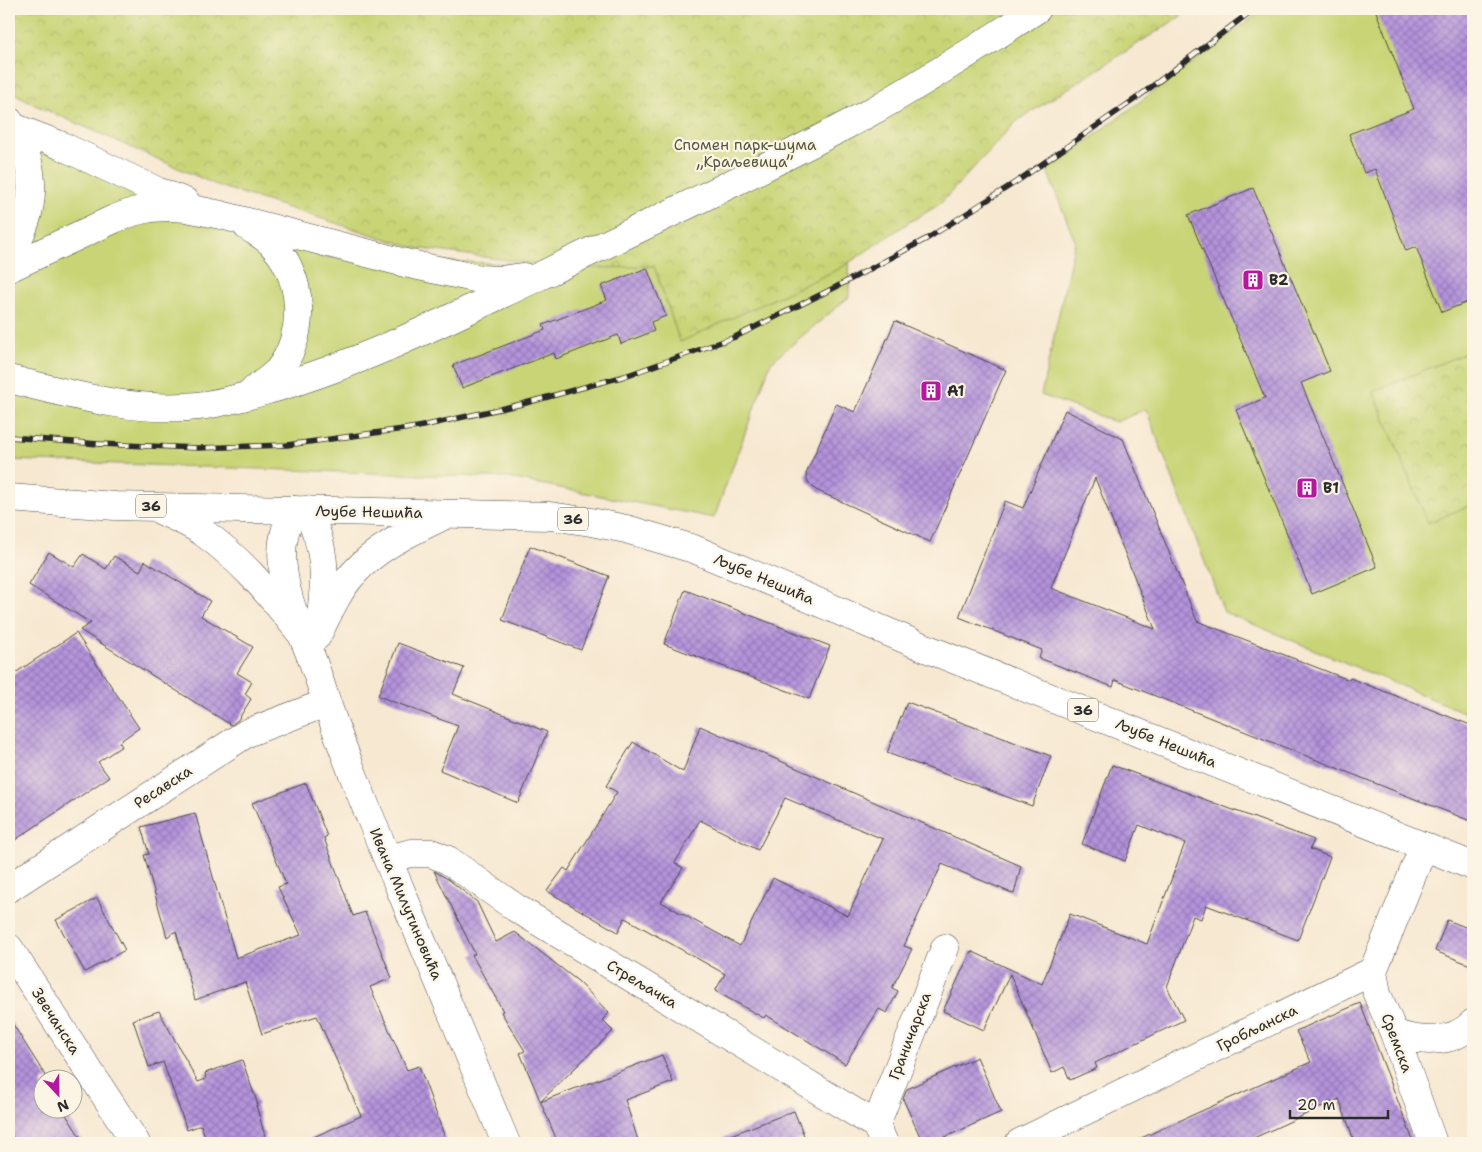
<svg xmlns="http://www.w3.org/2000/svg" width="1482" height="1152" font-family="'Shantell Sans',sans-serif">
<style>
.grass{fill:#c8d475;stroke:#7a8050}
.park{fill:url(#park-crowns);stroke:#7a8050}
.building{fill:url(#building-cross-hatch);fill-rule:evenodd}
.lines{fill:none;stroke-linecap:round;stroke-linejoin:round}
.minor-casing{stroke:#4a4744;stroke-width:29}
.tertiary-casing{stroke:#4a4744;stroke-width:29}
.primary-casing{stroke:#4a4744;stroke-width:29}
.minor{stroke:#fff;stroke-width:28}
.tertiary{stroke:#fff;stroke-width:28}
.primary{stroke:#fff;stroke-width:28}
.rail-casing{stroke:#2b2b2b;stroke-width:5.5}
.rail{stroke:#fcf5e5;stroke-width:4;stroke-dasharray:11;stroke-linecap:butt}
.labels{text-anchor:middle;stroke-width:4.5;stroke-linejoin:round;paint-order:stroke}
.shield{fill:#fcf5e5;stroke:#6a6863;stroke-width:1}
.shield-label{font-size:14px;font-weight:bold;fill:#2b2b2b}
.park-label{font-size:15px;fill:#52553e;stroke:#fcf5e5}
.poi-label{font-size:15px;font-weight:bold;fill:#2b2b2b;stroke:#fcf5e5;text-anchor:start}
.street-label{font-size:15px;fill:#2b2b2b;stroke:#fcf5e5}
</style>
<defs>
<pattern id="park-crowns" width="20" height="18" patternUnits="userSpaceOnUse" patternTransform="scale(1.25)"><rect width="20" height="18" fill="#c8d475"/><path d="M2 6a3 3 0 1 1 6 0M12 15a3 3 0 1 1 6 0" fill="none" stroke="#acb665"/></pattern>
<pattern id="building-cross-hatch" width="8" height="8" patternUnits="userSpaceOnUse" patternTransform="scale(1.25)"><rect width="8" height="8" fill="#b493dc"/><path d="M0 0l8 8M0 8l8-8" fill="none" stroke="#9378b3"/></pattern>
</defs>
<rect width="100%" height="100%" fill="#fcf5e5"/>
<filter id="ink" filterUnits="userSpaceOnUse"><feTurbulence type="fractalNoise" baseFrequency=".02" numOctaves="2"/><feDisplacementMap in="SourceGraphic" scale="10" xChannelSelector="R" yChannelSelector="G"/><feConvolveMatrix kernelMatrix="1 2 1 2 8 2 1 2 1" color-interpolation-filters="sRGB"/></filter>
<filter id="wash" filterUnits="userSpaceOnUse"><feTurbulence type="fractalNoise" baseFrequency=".0096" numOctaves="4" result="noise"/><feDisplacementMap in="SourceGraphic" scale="20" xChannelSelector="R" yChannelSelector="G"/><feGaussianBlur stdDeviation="1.12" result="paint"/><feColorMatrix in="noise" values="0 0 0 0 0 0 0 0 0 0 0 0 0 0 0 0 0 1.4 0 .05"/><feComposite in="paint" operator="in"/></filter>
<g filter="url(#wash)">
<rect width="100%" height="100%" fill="#f7e8d1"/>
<path class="grass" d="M 1264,9 L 1473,9 L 1473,716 L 1224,612 L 1146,409 L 1116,422 L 1041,395 L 1075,241 L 1047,171 Z
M 9,111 L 320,257 L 521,264 L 850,222 L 849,297 L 771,362 L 714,518 L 509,478 L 9,460 Z"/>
<path class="park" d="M 9,9 L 1192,9 L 1017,121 L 939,205 L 911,221 L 841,268 L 680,342 L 654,266 L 577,269 L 414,248 L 219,186 L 35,105 L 9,90 Z
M 1473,350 L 1473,504 L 1428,523 L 1373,391 Z"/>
<g id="blocks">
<path class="building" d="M 1375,9 L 1473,9 L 1473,300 L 1442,312 L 1416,247 L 1406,251 L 1375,169 L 1364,173 L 1349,134 L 1414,109 Z
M 1253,188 L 1330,371 L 1301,383 L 1377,567 L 1312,594 L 1236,410 L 1265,398 L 1188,215 Z
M 647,268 L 666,316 L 651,322 L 654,331 L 621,344 L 618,335 L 556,359 L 554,353 L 462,388 L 453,365 L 545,330 L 543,325 L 607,300 L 601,286 Z
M 895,321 L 1006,370 L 930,542 L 816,490 L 808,482 L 806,474 L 836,404 L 855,412 Z
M 1065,410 L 1123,439 L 1197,621 L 1349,680 L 1350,678 L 1473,726 L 1473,822 L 1115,680 L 1113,687 L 1039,658 L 1042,650 L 959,617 L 1005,501 L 1023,508 ZM 1095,478 L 1155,629 L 1051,588 Z
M 530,546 L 609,576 L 581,650 L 502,620 Z
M 49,552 L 74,567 L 83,554 L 106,569 L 114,556 L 140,571 L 145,561 L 210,601 L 201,616 L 253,647 L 237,673 L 252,682 L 245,694 L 251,699 L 238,720 L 231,725 L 80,630 L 91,623 L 29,585 Z
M 685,590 L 830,646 L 809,699 L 664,644 Z
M 76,633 L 139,728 L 119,742 L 122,746 L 98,762 L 109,777 L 9,844 L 9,677 Z
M 398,643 L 464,668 L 453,694 L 547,732 L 518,803 L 440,770 L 458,726 L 378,696 Z
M 907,702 L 1051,756 L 1032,806 L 887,753 Z
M 700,726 L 1021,866 L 1014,894 L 942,864 L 904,946 L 912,949 L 892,988 L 898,991 L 887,1013 L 879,1009 L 845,1064 L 766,1015 L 764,1018 L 715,991 L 725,974 L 625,918 L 618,932 L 547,891 L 564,868 L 568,871 L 617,792 L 606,786 L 633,742 L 683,772 ZM 785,798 L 883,839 L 848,916 L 773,878 L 740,946 L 661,902 L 683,868 L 675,863 L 700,820 L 758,850 Z
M 1112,765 L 1314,840 L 1310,849 L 1330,857 L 1298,940 L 1206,905 L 1201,919 L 1193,916 L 1167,987 L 1184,1020 L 1095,1063 L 1097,1068 L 1070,1080 L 1064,1067 L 1052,1073 L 1010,974 L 984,1030 L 943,1011 L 971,951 L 1042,984 L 1070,914 L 1147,944 L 1185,843 L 1139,825 L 1125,861 L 1082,844 Z
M 306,783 L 327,836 L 324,838 L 353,916 L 365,912 L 392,978 L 370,987 L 407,1070 L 419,1066 L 447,1143 L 300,1143 L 361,1116 L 317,1016 L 262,1034 L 245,982 L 195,1000 L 176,931 L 167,937 L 144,855 L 149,854 L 141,827 L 195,813 L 236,958 L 301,935 L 278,887 L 286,884 L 252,803 Z
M 434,871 L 448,879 L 477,902 L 496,942 L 515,932 L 579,982 L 609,1013 L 602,1020 L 613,1031 L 540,1102 L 662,1055 L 673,1082 L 625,1100 L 639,1143 L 558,1143 L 520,1053 L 525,1051 L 501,1012 L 503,1011 L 472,955 L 475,954 Z
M 97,898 L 125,950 L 85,972 L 56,920 Z
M 1447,920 L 1473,930 L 1473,966 L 1435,951 Z
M 1360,1003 L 1414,1143 L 1355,1143 L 1339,1099 L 1243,1143 L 1130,1143 L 1311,1062 L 1296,1031 Z
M 159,1011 L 198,1082 L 206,1079 L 205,1073 L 242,1060 L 258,1105 L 256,1105 L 267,1143 L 207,1143 L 201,1125 L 187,1130 L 163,1062 L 149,1067 L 133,1020 Z
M 9,1018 L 48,1080 L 42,1080 L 42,1110 L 63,1110 L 84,1143 L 17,1143 L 9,1131 Z
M 977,1057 L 1001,1112 L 932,1143 L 923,1143 L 903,1099 L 907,1089 Z
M 794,1111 L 805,1138 L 790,1143 L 716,1143 L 715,1141 Z"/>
</g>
</g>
<g filter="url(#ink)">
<use href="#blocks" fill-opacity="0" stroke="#4a4744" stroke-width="1"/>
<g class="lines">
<g class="minor-casing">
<path id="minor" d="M 13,127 L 60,145 L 157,191 L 186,202
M 247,226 C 254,231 262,235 269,241 C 304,273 308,334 278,371 C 271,378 262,384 254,390
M 9,268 L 114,219 L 133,212 L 150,208 L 169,207 L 187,208 L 221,215 L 405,263 L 479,279 L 501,280 L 524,277
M 9,379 C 70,394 134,413 198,406 C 224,403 250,395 275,388 C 367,361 453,317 540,276 C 650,223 761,171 869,113 C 926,81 982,45 1037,9
M 388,859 L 411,853 L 431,853 L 448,860 L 516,908 L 876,1125 L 884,1143
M 9,888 L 247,733 L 326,703
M 9,948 L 136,1143
M 1373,971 L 1377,994 L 1394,1033 L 1433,1143
M 1394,1033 C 1420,1043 1453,1044 1473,1023
M 876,1125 L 945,948
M 1019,1143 L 1373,971 L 1424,846"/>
</g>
<g class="tertiary-casing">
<path id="tertiary" d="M 294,510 C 282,532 280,551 284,576 C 289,611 307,642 318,676 C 341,749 371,820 401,891 C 436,975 471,1059 506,1143
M 306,510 C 328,547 326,587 319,628"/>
</g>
<g class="primary-casing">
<path id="primary" d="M 9,121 C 39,165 38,211 9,255
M 9,498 L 115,506 L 550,516 L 591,522 L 626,529 L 694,549 L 923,647 L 1473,866
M 160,510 C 174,517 189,523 201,531 C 240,558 270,594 299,631
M 317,636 C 328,614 338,590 354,573 C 378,546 413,531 445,515"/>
</g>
<use href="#minor" class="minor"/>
<use href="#tertiary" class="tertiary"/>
<use href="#primary" class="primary"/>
<g class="rail-casing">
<path id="rail" d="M 9,437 L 99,444 L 198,448 L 287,445 L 418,427 L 522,404 L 625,376 L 735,337 L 836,287 L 928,238 L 1019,180 L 1138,97 L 1254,9"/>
</g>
<use href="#rail" class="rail"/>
</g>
</g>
<defs>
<g id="building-square" transform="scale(1.125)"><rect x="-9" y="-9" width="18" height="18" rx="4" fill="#b5179e" stroke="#fcf5e5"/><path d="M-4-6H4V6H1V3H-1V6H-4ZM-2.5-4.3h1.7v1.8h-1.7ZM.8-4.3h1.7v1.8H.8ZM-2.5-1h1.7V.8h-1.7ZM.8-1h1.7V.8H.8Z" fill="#fff"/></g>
</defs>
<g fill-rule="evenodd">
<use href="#building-square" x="1253" y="280"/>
<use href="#building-square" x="931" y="391"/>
<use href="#building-square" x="1307" y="488"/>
</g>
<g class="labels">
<g class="shield">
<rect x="136" y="494.5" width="30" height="23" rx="4"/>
<rect x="558" y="507.5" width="30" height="23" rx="4"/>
<rect x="1068" y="698.5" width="30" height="23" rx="4"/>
</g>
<g class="shield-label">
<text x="151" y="511">36</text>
<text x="573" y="524">36</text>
<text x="1083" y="715">36</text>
</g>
<g class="park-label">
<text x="745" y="150">Спомен парк-шума<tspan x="745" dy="17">„Краљевица”</tspan></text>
</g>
<g class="poi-label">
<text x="1269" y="285">B2</text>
<text x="947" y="396">A1</text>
<text x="1323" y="493">B1</text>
</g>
<g class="street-label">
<text transform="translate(369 512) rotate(1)" y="5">Љубе Нешића</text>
<text transform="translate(764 579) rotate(23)" y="5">Љубе Нешића</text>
<text transform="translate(1166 743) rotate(22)" y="5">Љубе Нешића</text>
<text transform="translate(163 787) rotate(-33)" y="5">Ресавска</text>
<text transform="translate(406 904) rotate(67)" y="5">Ивана Милутиновића</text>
<text transform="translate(642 984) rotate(31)" y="5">Стрељачка</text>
<text transform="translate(56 1021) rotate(57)" y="5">Звечанска</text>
<text transform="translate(1257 1028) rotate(-26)" y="5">Гробљанска</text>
<text transform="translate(910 1036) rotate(-69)" y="5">Граничарска</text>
<text transform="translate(1397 1043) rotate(69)" y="5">Сремска</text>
</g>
</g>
<rect width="1482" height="1152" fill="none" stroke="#fcf5e5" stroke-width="30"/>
<g transform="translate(58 1094) rotate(158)"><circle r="24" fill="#fcf5e5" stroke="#a8a49b"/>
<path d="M0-4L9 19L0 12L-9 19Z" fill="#b5179e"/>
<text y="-8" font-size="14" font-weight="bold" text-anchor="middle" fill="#2b2b2b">N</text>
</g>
<path d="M1290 1110v8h98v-8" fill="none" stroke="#2b2b2b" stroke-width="2.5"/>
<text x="1297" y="1110" font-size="15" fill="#2b2b2b" stroke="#fcf5e5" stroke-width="4" paint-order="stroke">20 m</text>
</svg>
